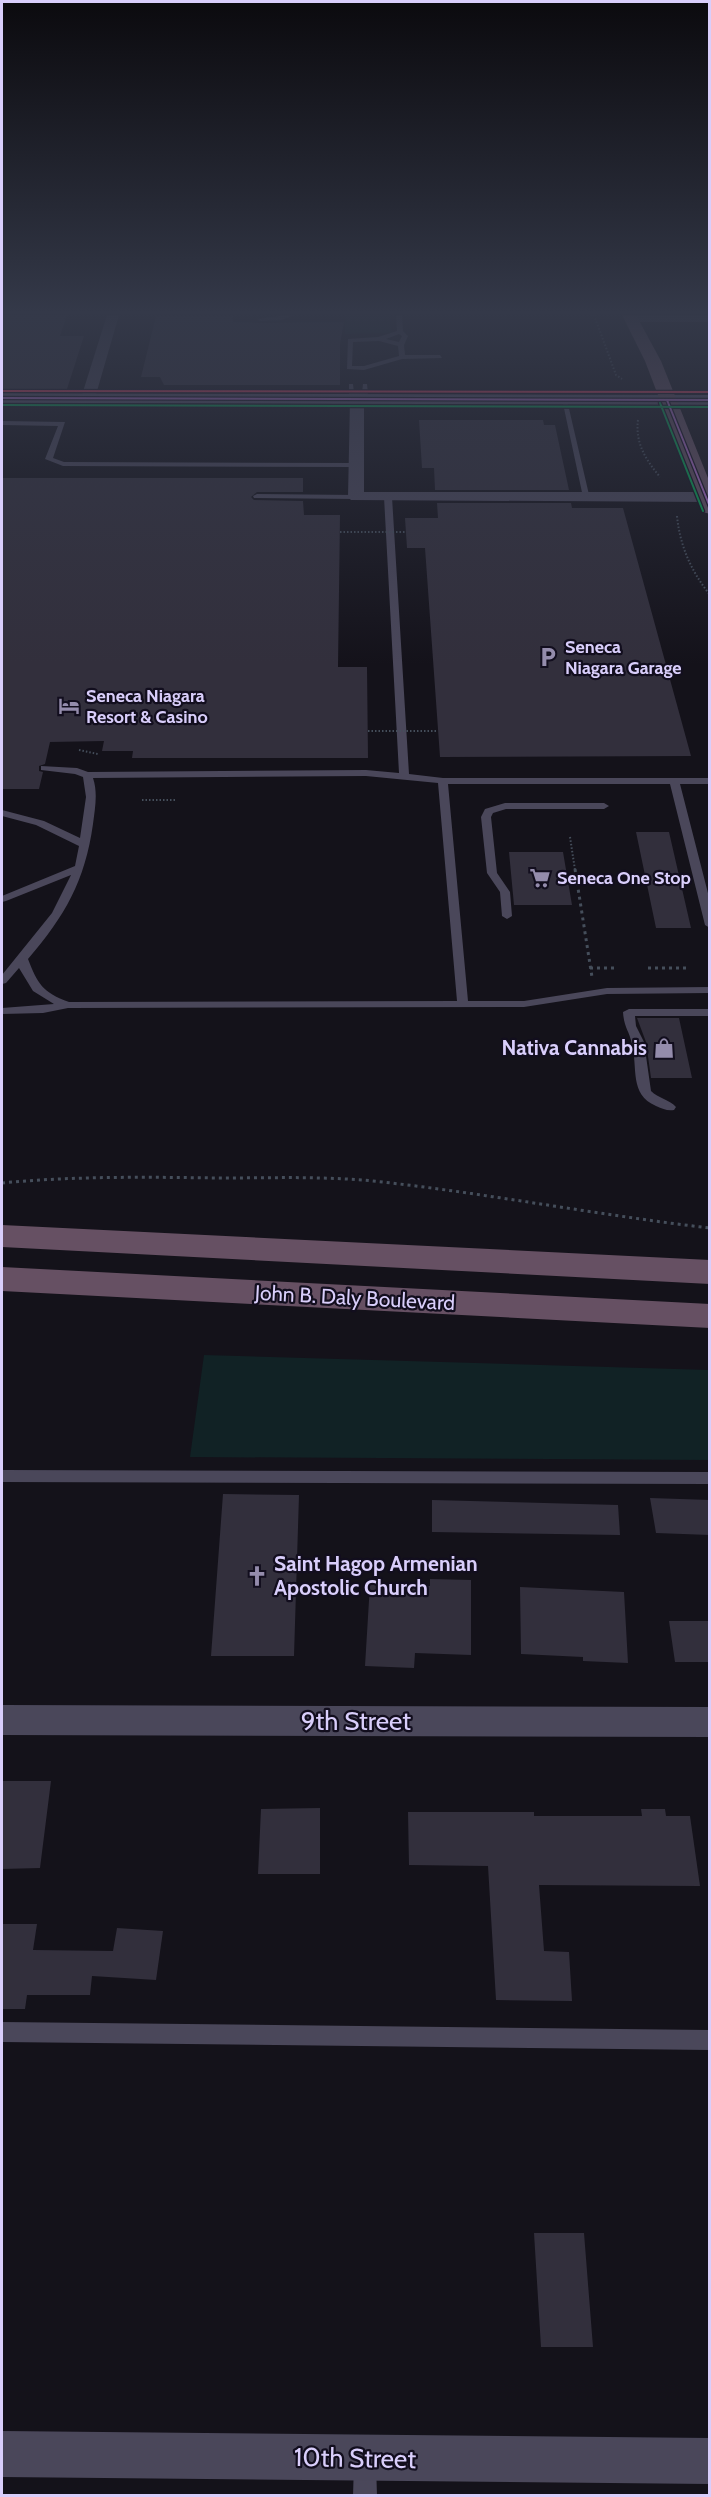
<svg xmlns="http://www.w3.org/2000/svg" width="711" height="2497" font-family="Cabin,sans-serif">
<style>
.green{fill:#112225}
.building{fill:#322f3c}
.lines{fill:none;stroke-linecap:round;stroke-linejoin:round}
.path-far1{stroke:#454e5b;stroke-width:2;stroke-dasharray:1.5 2;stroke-linecap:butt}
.path{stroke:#454e5b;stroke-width:3;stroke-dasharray:3 4;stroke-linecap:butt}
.lane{fill:#4a475a;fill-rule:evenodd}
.street{fill:#4a475a;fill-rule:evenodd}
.secondary{fill:#58536d;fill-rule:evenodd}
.highway{fill:#665063;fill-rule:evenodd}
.path-bridge{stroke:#454e5b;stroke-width:2;stroke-dasharray:1.5 2;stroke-linecap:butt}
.bus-1-casing{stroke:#120e1e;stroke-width:4.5}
.bus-2-casing{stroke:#120e1e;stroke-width:4.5}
.bus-3-casing{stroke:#120e1e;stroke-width:4.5}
.bus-1{stroke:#b06ccc;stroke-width:2}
.bus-2{stroke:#00a651;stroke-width:2}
.bus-3{stroke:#f24062;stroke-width:2}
.labels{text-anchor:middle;stroke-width:4.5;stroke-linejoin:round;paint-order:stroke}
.far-poi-label{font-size:18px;font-weight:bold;fill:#d9cefb;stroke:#120e1e;text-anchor:start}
.poi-label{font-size:21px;font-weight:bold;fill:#d9cefb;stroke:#120e1e;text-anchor:end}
.street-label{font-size:21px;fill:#d9cefb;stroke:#120e1e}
.near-street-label{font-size:26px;fill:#d9cefb;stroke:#120e1e}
</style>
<rect width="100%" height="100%" fill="#14121a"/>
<path class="green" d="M 345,315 L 389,315 L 391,333 L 345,334 Z
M 204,1355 L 709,1370 L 709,1460 L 190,1457 Z"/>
<path class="building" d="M 2,315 L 67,315 L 60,336 L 84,336 L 67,389 L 2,389 Z
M 156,316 L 233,316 L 233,322 L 260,323 L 344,322 L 340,344 L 340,385 L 164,385 L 160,377 L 141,377 Z
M 419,420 L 543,420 L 544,425 L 555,425 L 569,490 L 435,490 L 434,468 L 422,468 Z
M 2,478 L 303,478 L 303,492 L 257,492 L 251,497 L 254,500 L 303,501 L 304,515 L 340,515 L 338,667 L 367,667 L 368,758 L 132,758 L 133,751 L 102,751 L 104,741 L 50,742 L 45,764 L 39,766 L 39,771 L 43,772 L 39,789 L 2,789 Z
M 437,503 L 571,503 L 572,508 L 623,508 L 691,756 L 440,757 L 425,548 L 407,548 L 405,518 L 438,518 Z
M 636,832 L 669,832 L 691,928 L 656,928 Z
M 509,852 L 563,852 L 572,905 L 514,905 Z
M 637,1018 L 679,1018 L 692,1078 L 651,1078 L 646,1042 Z
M 223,1494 L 299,1495 L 294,1656 L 211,1656 Z
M 650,1498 L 710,1500 L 710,1535 L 656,1533 Z
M 432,1500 L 618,1505 L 620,1535 L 432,1532 Z
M 430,1579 L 471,1580 L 471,1655 L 415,1653 L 414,1668 L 365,1666 L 370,1584 L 430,1586 Z
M 520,1587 L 624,1592 L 628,1663 L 583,1661 L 583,1657 L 521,1654 Z
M 669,1621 L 710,1621 L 710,1662 L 675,1662 Z
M 2,1781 L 51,1781 L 40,1868 L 2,1869 Z
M 320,1808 L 320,1874 L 258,1874 L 261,1809 Z
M 641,1809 L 665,1809 L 666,1816 L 690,1816 L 700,1886 L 539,1885 L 544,1951 L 569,1952 L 572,2001 L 496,2000 L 488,1866 L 409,1865 L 408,1812 L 534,1812 L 534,1816 L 642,1816 Z
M 2,1924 L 37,1924 L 33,1950 L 113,1951 L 117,1928 L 163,1931 L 156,1980 L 92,1976 L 90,1995 L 27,1995 L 25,2009 L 2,2009 Z
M 534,2233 L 584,2233 L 593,2347 L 541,2347 Z"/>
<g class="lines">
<path class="path-far1" d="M 594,315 L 616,375 L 622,379
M 638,420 C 635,443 646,460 660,477
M 677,516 C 680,546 691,571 710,595
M 79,750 L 98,754
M 142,800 L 176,800
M 570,837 L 575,870"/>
<path class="path" d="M 575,869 L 592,977
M 590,968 L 618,968
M 648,968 L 687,968
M 2,1183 C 75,1176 146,1177 219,1178 C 271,1178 322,1176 373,1181 C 486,1193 597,1215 710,1228"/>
<path class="lane" d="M 286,315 L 294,315 L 282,320 L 260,321 L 257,319 Z
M 396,315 L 402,315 L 403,331 L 408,336 L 404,345 L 405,355 L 440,355 L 442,358 L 402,359 L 364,370 L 347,369 L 348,339 L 378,337 L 397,331 ZM 399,334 L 402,336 L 399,342 L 386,339 ZM 379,341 L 398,346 L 399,356 L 364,366 L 352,366 L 353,342 Z
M 349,384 L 353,384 L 354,393 L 362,393 L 363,384 L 367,384 L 368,394 L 357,398 L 349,395 Z
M 562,399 L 567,400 L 590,499 L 583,497 Z
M 2,421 L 65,422 L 53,458 L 64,462 L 356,463 L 360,465 L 356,467 L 63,466 L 45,459 L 58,426 L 2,425 Z
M 257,494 L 356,495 L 360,497 L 356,499 L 254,498 L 253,496 Z
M 388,495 L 392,497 L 409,774 L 443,778 L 710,778 L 710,784 L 680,784 L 710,901 L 710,928 L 705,925 L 670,784 L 448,784 L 468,1001 L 524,1001 L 607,988 L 710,987 L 710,993 L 607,994 L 524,1007 L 68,1008 L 43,1013 L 2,1014 L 2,1008 L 54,1004 L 33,991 L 19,968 L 6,983 L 2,984 L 2,975 L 52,913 L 71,875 L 6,901 L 2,902 L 2,896 L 75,866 L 79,846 L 36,825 L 2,816 L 2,810 L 44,821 L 80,838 L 86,797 L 83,777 L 75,774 L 41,770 L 41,766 L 77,768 L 88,772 L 366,770 L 399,773 L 384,497 ZM 366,776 L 438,783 L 457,1001 L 69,1002 C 43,993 37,983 28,959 C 65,916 85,881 93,824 C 95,808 98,793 93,778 Z
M 505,803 L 604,803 L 609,806 L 604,809 L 506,809 L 493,813 L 491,817 L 497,873 L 510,892 L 512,916 L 507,919 L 502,916 L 500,892 L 487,873 L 481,817 L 485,809 Z
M 629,1009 L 710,1009 L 710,1016 L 635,1016 L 636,1026 L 644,1042 L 651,1091 C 658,1098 670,1100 676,1107 L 674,1110 C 667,1111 663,1109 656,1106 C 629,1094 638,1068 632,1044 C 629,1030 624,1028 623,1012 Z
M 2,1470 L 710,1472 L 710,1484 L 2,1482 Z
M 2,2022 L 710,2030 L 710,2050 L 2,2042 Z
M 365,2452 L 373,2455 L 376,2463 L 377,2496 L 353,2496 L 354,2463 L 357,2455 Z"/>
<path class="street" d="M 107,315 L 119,315 L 95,398 L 88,402 L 81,398 Z
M 626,315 L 710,315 L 710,322 L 630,322 L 624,318 Z
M 357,396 L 364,400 L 364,492 L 710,492 L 710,502 L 351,500 L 348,497 L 350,400 Z
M 2,1705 L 710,1707 L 710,1737 L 2,1735 Z
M 2,2431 L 710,2438 L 710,2484 L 2,2477 Z"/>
<path class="secondary" d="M 2,393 L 710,395 L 710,405 L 2,403 Z"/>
<path class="highway" d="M 622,315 L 636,315 L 661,361 L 710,483 L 710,514 L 703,512 L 701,508 L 645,361 Z
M 2,1225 L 710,1260 L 710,1284 L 2,1247 Z
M 2,1267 L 710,1304 L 710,1328 L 2,1291 Z"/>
<path class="path-bridge" d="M 340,532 L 406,532
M 368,731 L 438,731"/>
<g class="bus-1-casing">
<path id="bus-1" d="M 2,398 L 710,400
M 667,400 L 710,507"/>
</g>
<g class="bus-2-casing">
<path id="bus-2" d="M 660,403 L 703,511
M 2,405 L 710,407"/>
</g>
<g class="bus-3-casing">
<path id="bus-3" d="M 2,391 L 710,392"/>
</g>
<use href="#bus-1" class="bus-1"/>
<use href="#bus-2" class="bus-2"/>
<use href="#bus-3" class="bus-3"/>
</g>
<linearGradient id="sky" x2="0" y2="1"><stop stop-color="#0b0a0e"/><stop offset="0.47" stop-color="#343949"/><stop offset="1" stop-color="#343949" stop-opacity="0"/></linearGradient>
<rect width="711" height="664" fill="url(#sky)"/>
<defs>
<g id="parking-bare" transform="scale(1.62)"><path d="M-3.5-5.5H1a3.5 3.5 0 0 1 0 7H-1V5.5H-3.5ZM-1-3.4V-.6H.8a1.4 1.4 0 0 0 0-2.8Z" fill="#948cac" stroke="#120e1e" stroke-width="2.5" paint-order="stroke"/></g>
<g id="hotel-bare" transform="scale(1.62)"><path d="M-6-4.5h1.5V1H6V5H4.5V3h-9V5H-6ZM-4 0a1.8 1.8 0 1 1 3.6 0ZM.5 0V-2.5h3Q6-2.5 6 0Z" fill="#948cac" stroke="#120e1e" stroke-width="2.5" paint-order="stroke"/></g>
<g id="supermarket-bare" transform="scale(1.62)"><path d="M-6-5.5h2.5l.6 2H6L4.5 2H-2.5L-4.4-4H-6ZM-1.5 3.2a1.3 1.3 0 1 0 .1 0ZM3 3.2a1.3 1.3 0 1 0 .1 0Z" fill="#948cac" stroke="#120e1e" stroke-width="2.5" paint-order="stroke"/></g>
<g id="shop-bare" transform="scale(1.62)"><path d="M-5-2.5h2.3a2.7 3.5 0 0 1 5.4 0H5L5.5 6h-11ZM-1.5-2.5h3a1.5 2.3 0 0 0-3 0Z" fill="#948cac" stroke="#120e1e" stroke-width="2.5" paint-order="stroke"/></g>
<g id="church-bare" transform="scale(1.62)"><path d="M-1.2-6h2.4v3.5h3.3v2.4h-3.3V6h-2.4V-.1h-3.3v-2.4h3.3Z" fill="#948cac" stroke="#120e1e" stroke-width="2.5" paint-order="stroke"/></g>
</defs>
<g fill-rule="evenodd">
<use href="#parking-bare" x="548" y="657"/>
<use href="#hotel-bare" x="69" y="706"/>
<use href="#supermarket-bare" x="540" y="878"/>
<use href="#shop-bare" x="664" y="1048"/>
<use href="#church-bare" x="257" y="1576"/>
</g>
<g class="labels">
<g class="far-poi-label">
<text x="565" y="653">Seneca<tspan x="565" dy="21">Niagara Garage</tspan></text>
<text x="86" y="702">Seneca Niagara<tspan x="86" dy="21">Resort &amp; Casino</tspan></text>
<text x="557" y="884">Seneca One Stop</text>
</g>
<g class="poi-label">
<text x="647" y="1055">Nativa Cannabis</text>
<text x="274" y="1571" text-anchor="start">Saint Hagop Armenian<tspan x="274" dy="24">Apostolic Church</tspan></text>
</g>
<g class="street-label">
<text transform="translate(355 1298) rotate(3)" y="7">John B. Daly Boulevard</text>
</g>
<g class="near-street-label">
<text x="356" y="1730">9th Street</text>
<text transform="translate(355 2458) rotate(1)" y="9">10th Street</text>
</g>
</g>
<rect width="711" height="2497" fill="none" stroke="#d9cefb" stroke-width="6"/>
</svg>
